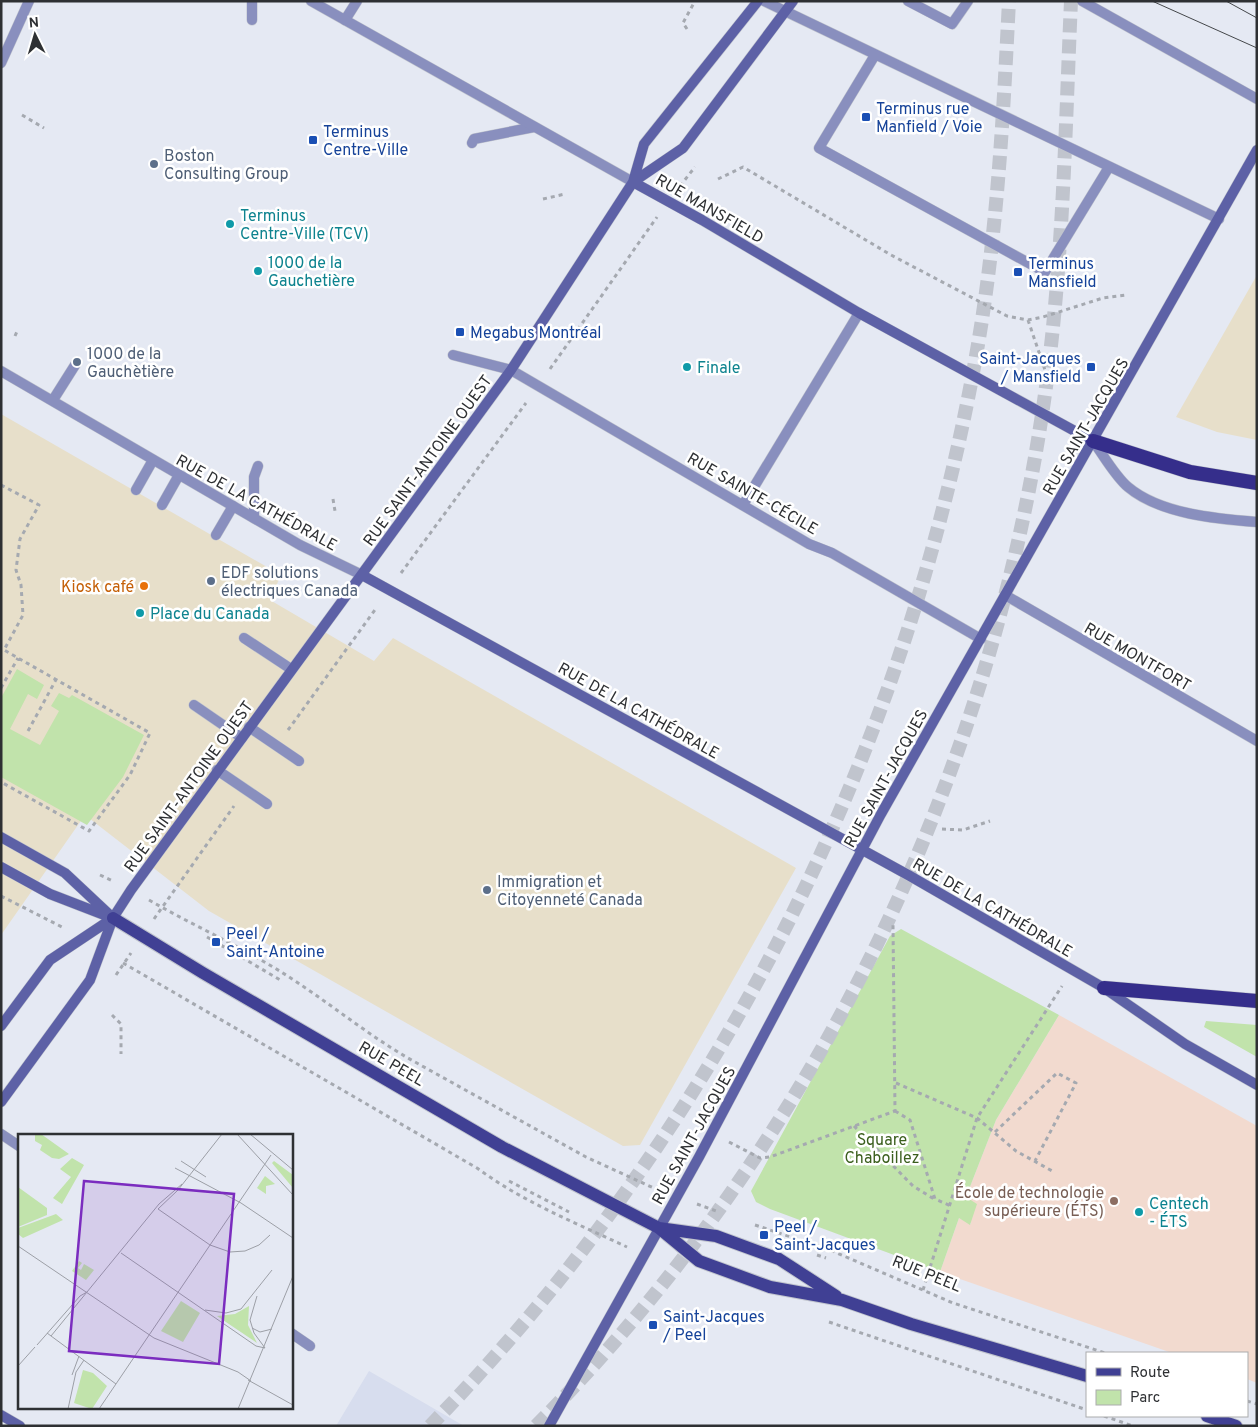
<svg xmlns="http://www.w3.org/2000/svg" width="1258" height="1427" font-family="Overpass,sans-serif">
<style>
.commercial{fill:#e7dfca}
.built{fill:#d7ddee}
.education{fill:#f2dacf}
.green{fill:#c1e3ab}
.lines{fill:none;stroke-linecap:round;stroke-linejoin:round}
.trunk-tunnel{stroke:#c0c4cd;stroke-width:14;stroke-dasharray:14 7;stroke-linecap:butt}
.service-casing{stroke:#c0c4cd;stroke-width:11}
.minor-casing{stroke:#c0c4cd;stroke-width:11}
.secondary-casing{stroke:#c0c4cd;stroke-width:11}
.primary-casing{stroke:#c0c4cd;stroke-width:14}
.trunk-casing{stroke:#c0c4cd;stroke-width:15}
.path{stroke:#a5a9b0;stroke-width:3;stroke-dasharray:4 4;stroke-linecap:butt}
.service{stroke:#898fbe;stroke-width:10}
.minor{stroke:#898fbe;stroke-width:10}
.secondary{stroke:#5d61a6;stroke-width:10}
.primary{stroke:#404094;stroke-width:12}
.trunk{stroke:#352e8b;stroke-width:14}
.tram{stroke:#44474a;stroke-width:1}
.transit-dot{fill:#1a4fb4;stroke:#fff;stroke-width:2}
.service-dot{fill:#5c6f8a;stroke:#fff;stroke-width:2}
.culture-dot{fill:#0f9aa8;stroke:#fff;stroke-width:2}
.food-dot{fill:#e8710a;stroke:#fff;stroke-width:2}
.education-dot{fill:#8d6e63;stroke:#fff;stroke-width:2}
.labels{text-anchor:middle;stroke-width:5;stroke-linejoin:round;paint-order:stroke}
.transit-label{font-size:16px;fill:#164399;stroke:#fff;text-anchor:start}
.service-label{font-size:16px;fill:#4e5e75;stroke:#fff;text-anchor:start}
.street-label{font-size:16px;fill:#2e3033;stroke:#fff}
.culture-label{font-size:16px;fill:#0d838f;stroke:#fff;text-anchor:start}
.food-label{font-size:16px;fill:#c56008;stroke:#fff;text-anchor:end}
.park-label{font-size:16px;fill:#3b5f1d;stroke:#fff}
.education-label{font-size:16px;fill:#785e54;stroke:#fff;text-anchor:end}
.inset-road{fill:none;stroke:#9c9fa6;stroke-width:1}
.view{fill:#7b2cbf;fill-opacity:0.15;stroke:#7b2cbf;stroke-width:2.5}
.inset-edge{fill:none;stroke:#2e3033;stroke-width:2.5}
</style>
<rect width="100%" height="100%" fill="#e5e9f3"/>
<path class="commercial" d="M 1257,275 L 1257,440 L 1217,432 L 1176,417 Z
M 1,414 L 281,575 L 270,600 L 374,661 L 393,638 L 796,868 L 640,1145 L 623,1146 L 209,911 L 85,815 L 1,935 Z"/>
<path class="built" d="M 369,1371 L 464,1426 L 336,1426 Z"/>
<path class="education" d="M 1059,1015 L 1257,1126 L 1257,1383 L 1247,1379 L 1247,1353 L 1172,1353 L 940,1272 L 959,1218 L 971,1224 L 966,1197 L 996,1120 Z"/>
<path class="green" d="M 17,669 L 44,685 L 37,699 L 28,694 L 10,729 L 40,745 L 59,711 L 51,706 L 59,693 L 69,698 L 72,695 L 144,735 L 123,777 L 87,825 L 1,777 L 1,698 Z
M 901,929 L 1059,1015 L 996,1120 L 966,1197 L 977,1204 L 970,1225 L 959,1218 L 940,1272 L 770,1209 L 756,1202 L 751,1191 L 890,936 Z
M 1206,1021 L 1257,1025 L 1257,1057 L 1204,1027 Z"/>
<g class="lines">
<path class="trunk-tunnel" d="M 430,1426 C 715,1134 905,757 976,356 C 997,238 1003,120 1009,1
M 536,1426 C 810,1151 989,784 1044,401 C 1063,269 1065,135 1071,1"/>
<g class="service-casing">
<path id="service" d="M 252,1 L 252,20
M 764,1 L 1219,219
M 908,1 L 952,24 L 968,1
M 1082,1 L 1257,99
M 345,20 L 357,1
M 875,55 L 819,148 L 1045,272 L 1109,167
M 472,143 L 474,139 L 534,127
M 453,355 L 511,370
M 53,400 L 77,362
M 1093,441 C 1104,456 1115,476 1128,487 C 1160,514 1217,519 1257,522
M 136,490 L 153,460
M 162,505 L 179,475
M 743,505 L 859,313
M 254,518 L 254,477 L 258,466
M 216,535 L 233,506
M 244,638 L 291,669
M 194,705 L 242,738
M 249,727 L 299,761
M 217,770 L 267,804
M 1,1134 L 19,1146
M 291,1333 L 310,1346"/>
</g>
<g class="minor-casing">
<path id="minor" d="M 311,1 L 633,182
M 1,63 L 29,1
M 511,370 L 809,544 L 832,553 L 981,639
M 1,371 L 300,545 L 362,575
M 1005,595 L 1257,741"/>
</g>
<g class="secondary-casing">
<path id="secondary" d="M 633,182 L 702,220 L 859,313 L 1093,441
M 633,182 L 683,148 L 793,1
M 362,575 L 910,876 L 1104,988 L 1185,1044 L 1257,1085
M 1,837 L 65,873 L 113,918
M 1,867 L 50,894 L 107,916
M 1,1026 L 50,960 L 113,918
M 1,1102 L 90,980 L 113,918 L 131,890 L 511,370 L 633,182 L 644,144 L 758,1
M 1,1415 L 20,1426
M 549,1426 L 699,1157 L 881,814 L 1257,150"/>
</g>
<g class="primary-casing">
<path id="primary" d="M 113,918 L 203,973 L 502,1147 L 659,1228 L 699,1261 L 770,1287 L 842,1300 L 911,1324 L 1087,1376
M 659,1228 L 716,1236 L 779,1259 L 836,1296
M 1207,1416 L 1236,1426"/>
</g>
<g class="trunk-casing">
<path id="trunk" d="M 1093,441 L 1190,472 L 1257,483
M 1104,988 L 1257,1001"/>
</g>
<path class="path" d="M 687,29 L 683,23 L 695,1
M 22,115 L 44,128
M 718,179 L 743,167 L 891,255 L 1007,316 L 1028,320 L 1043,317 L 1103,298 L 1126,295
M 680,186 L 695,167
M 543,199 L 565,194
M 1028,320 L 1045,370
M 15,336 L 18,329
M 550,369 L 657,217
M 1,485 L 39,505 L 20,539 L 16,570 L 21,585 L 23,615 L 4,650 L 150,733 L 130,775 L 89,831 L 1,782
M 333,499 L 335,511
M 401,573 L 526,403
M 1,688 L 18,658
M 288,730 L 377,607
M 28,731 L 58,676
M 942,829 L 963,830 L 990,821
M 100,875 L 113,881
M 1,896 L 62,927
M 149,900 C 194,926 242,947 286,975 C 330,1003 370,1037 415,1062 L 586,1157 L 658,1190
M 154,919 L 234,806
M 207,937 L 282,981
M 123,963 L 477,1168 C 523,1202 576,1223 627,1247
M 116,975 L 131,953
M 112,1015 L 121,1024 L 121,1054
M 896,1083 L 977,1118 L 1016,1151 L 1054,1172
M 895,1111 L 910,1120 L 935,1199 L 951,1206
M 854,1126 L 913,1186 L 934,1199
M 995,1132 L 1057,1073 L 1076,1083 L 1035,1161
M 729,1142 L 760,1158 L 770,1157 L 895,1111 L 893,925
M 509,1181 L 569,1212
M 697,1204 L 719,1212
M 755,1225 L 830,1250 L 953,1303 L 1105,1353
M 817,1255 L 826,1258
M 923,1290 L 977,1118 L 1062,986
M 829,1322 L 1087,1410
M 1247,1401 L 1257,1404
M 1104,1416 L 1133,1426"/>
<use href="#service" class="service"/>
<use href="#minor" class="minor"/>
<use href="#secondary" class="secondary"/>
<use href="#primary" class="primary"/>
<use href="#trunk" class="trunk"/>
<path class="tram" d="M 1152,1 L 1257,48
M 1226,1 L 1257,18"/>
</g>
<g class="transit-dot">
<rect x="861" y="112" width="10" height="10" rx="2.5"/>
<rect x="308" y="135" width="10" height="10" rx="2.5"/>
<rect x="1013" y="267" width="10" height="10" rx="2.5"/>
<rect x="455" y="327" width="10" height="10" rx="2.5"/>
<rect x="1086" y="362" width="10" height="10" rx="2.5"/>
<rect x="211" y="937" width="10" height="10" rx="2.5"/>
<rect x="759" y="1230" width="10" height="10" rx="2.5"/>
<rect x="648" y="1320" width="10" height="10" rx="2.5"/>
</g>
<g class="service-dot">
<circle cx="154" cy="164" r="5"/>
<circle cx="77" cy="362" r="5"/>
<circle cx="211" cy="581" r="5"/>
<circle cx="487" cy="890" r="5"/>
</g>
<g class="culture-dot">
<circle cx="230" cy="224" r="5"/>
<circle cx="258" cy="271" r="5"/>
<circle cx="687" cy="367" r="5"/>
<circle cx="140" cy="613" r="5"/>
<circle cx="1139" cy="1212" r="5"/>
</g>
<circle class="food-dot" cx="144" cy="586" r="5"/>
<circle class="education-dot" cx="1114" cy="1201" r="5"/>
<g class="labels">
<g class="transit-label">
<text x="876" y="114">Terminus rue<tspan x="876" dy="18">Manfield / Voie</tspan></text>
<text x="323" y="137">Terminus<tspan x="323" dy="18">Centre-Ville</tspan></text>
<text x="1028" y="269">Terminus<tspan x="1028" dy="18">Mansfield</tspan></text>
<text x="470" y="338">Megabus Montréal</text>
<text x="1081" y="364" text-anchor="end">Saint-Jacques<tspan x="1081" dy="18">/ Mansfield</tspan></text>
<text x="226" y="939">Peel /<tspan x="226" dy="18">Saint-Antoine</tspan></text>
<text x="774" y="1232">Peel /<tspan x="774" dy="18">Saint-Jacques</tspan></text>
<text x="663" y="1322">Saint-Jacques<tspan x="663" dy="18">/ Peel</tspan></text>
</g>
<g class="service-label">
<text x="164" y="161">Boston<tspan x="164" dy="18">Consulting Group</tspan></text>
<text x="87" y="359">1000 de la<tspan x="87" dy="18">Gauchètière</tspan></text>
<text x="221" y="578">EDF solutions<tspan x="221" dy="18">électriques Canada</tspan></text>
<text x="497" y="887">Immigration et<tspan x="497" dy="18">Citoyenneté Canada</tspan></text>
</g>
<g class="street-label">
<text transform="translate(710 208) rotate(30)" y="6">RUE MANSFIELD</text>
<text transform="translate(1085 426) rotate(-60)" y="6">RUE SAINT-JACQUES</text>
<text transform="translate(427 460) rotate(-54)" y="6">RUE SAINT-ANTOINE OUEST</text>
<text transform="translate(753 493) rotate(30)" y="6">RUE SAINTE-CÉCILE</text>
<text transform="translate(257 502) rotate(29)" y="6">RUE DE LA CATHÉDRALE</text>
<text transform="translate(1138 656) rotate(30)" y="6">RUE MONTFORT</text>
<text transform="translate(639 710) rotate(29)" y="6">RUE DE LA CATHÉDRALE</text>
<text transform="translate(885 778) rotate(-61)" y="6">RUE SAINT-JACQUES</text>
<text transform="translate(188 786) rotate(-54)" y="6">RUE SAINT-ANTOINE OUEST</text>
<text transform="translate(993 907) rotate(30)" y="6">RUE DE LA CATHÉDRALE</text>
<text transform="translate(392 1063) rotate(30)" y="6">RUE PEEL</text>
<text transform="translate(693 1135) rotate(-61)" y="6">RUE SAINT-JACQUES</text>
<text transform="translate(927 1273) rotate(22)" y="6">RUE PEEL</text>
</g>
<g class="culture-label">
<text x="240" y="221">Terminus<tspan x="240" dy="18">Centre-Ville (TCV)</tspan></text>
<text x="268" y="268">1000 de la<tspan x="268" dy="18">Gauchetière</tspan></text>
<text x="697" y="373">Finale</text>
<text x="150" y="619">Place du Canada</text>
<text x="1149" y="1209">Centech<tspan x="1149" dy="18">- ÉTS</tspan></text>
</g>
<g class="food-label">
<text x="134" y="592">Kiosk café</text>
</g>
<g class="park-label">
<text x="882" y="1145">Square<tspan x="882" dy="18">Chaboillez</tspan></text>
</g>
<g class="education-label">
<text x="1104" y="1198">École de technologie<tspan x="1104" dy="18">supérieure (ÉTS)</tspan></text>
</g>
</g>
<g transform="translate(18 1134)">
<rect width="275" height="275" fill="#e5e9f3"/>
<path d="M 17,0 L 23,0 L 51,20 L 41,25 L 34,24 L 22,16 L 24,11 L 17,7 ZM 54,24 L 66,31 L 44,70 L 35,64 L 53,43 L 42,35 ZM 256,27 L 275,41 L 275,54 L 254,29 ZM 247,42 L 257,50 L 248,52 L 248,60 L 239,54 ZM 0,53 L 29,74 L 29,81 L 0,93 ZM 38,80 L 45,86 L 5,104 L 0,100 L 0,94 ZM 61,127 L 64,129 L 60,134 L 63,136 L 66,130 L 76,136 L 68,146 L 54,137 ZM 163,167 L 182,179 L 165,208 L 143,197 ZM 231,172 L 230,191 L 239,209 L 199,182 L 217,180 ZM 65,236 L 75,239 L 89,252 L 74,275 L 56,269 Z" fill="#c1e3ab"/>
<path class="inset-road" d="M 219,0 L 275,61M 232,0 L 275,36M 163,27 L 188,43M 157,34 L 223,69 L 275,104M 140,75 L 160,56 L 204,0M 140,75 L 192,111M 192,111 L 212,118 L 227,117 L 241,111 L 252,101M 0,112 L 136,204 L 220,238 L 233,247M 103,119 L 238,212 L 247,214M 239,162 L 232,186 L 236,199 L 247,214M 187,176 L 208,179 L 223,175 L 254,136M 234,194 L 242,198 L 254,195M 29,199 L 98,250M 33,202 L 141,70 L 164,50M 19,211 L 62,162 L 69,158M 0,232 L 17,213M 54,241 L 61,222M 230,246 L 275,271M 50,275 L 58,238 L 66,226M 81,275 L 253,21M 220,275 L 275,142"/>
<path class="view" d="M 66,47 L 216,60 L 201,230 L 51,217 Z"/>
<rect width="275" height="275" class="inset-edge"/>
</g>
<rect width="1258" height="1427" fill="none" stroke="#2e3033" stroke-width="5"/>
<rect x="1086" y="1352" width="162" height="65" fill="#ffffff" stroke="#abacad"/>
<rect x="1096" y="1368" width="25" height="8" fill="#404094" stroke="#abacad"/>
<text x="1130" y="1377" font-size="15" fill="#2e3033">Route</text>
<rect x="1096" y="1390" width="25" height="15" fill="#c1e3ab" stroke="#abacad"/>
<text x="1130" y="1402" font-size="15" fill="#2e3033">Parc</text>
<g transform="translate(35 35) rotate(355)" stroke="#ffffff" stroke-width="4" paint-order="stroke">
<path d="M0-4L9 19L0 12L-9 19Z" fill="#2e3033"/>
<text y="-8" font-size="14" font-weight="bold" text-anchor="middle" fill="#2e3033">N</text>
</g>
</svg>
